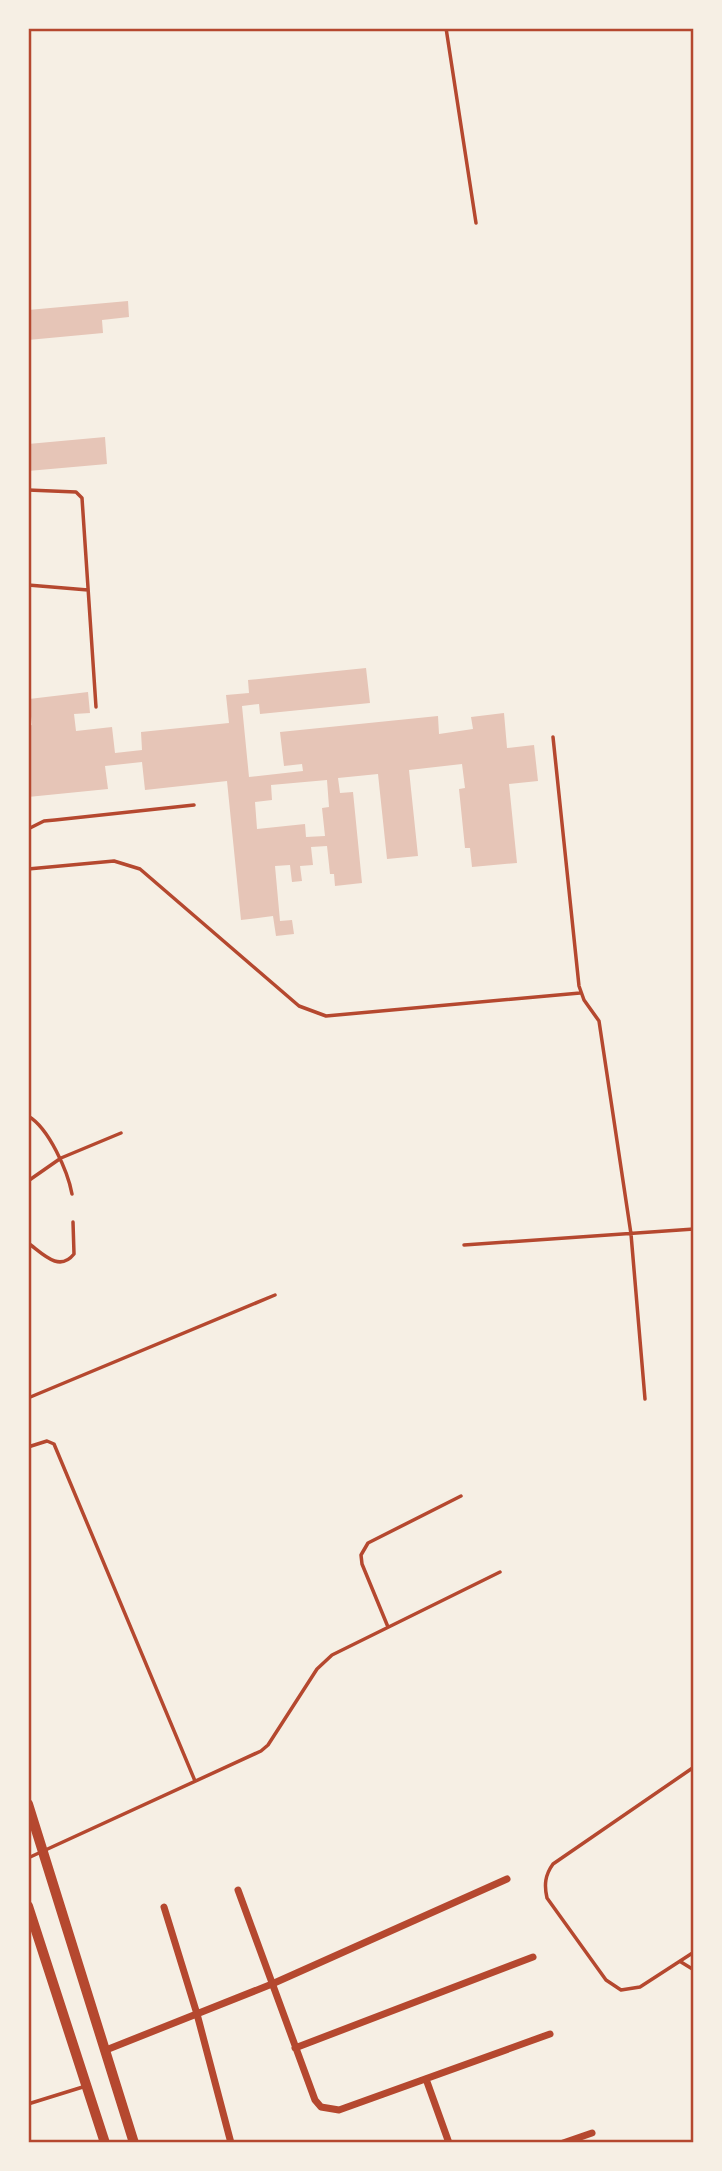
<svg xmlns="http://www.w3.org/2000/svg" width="722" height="2171" font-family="'Archivo Narrow',sans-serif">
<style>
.building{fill:#e6c5b7;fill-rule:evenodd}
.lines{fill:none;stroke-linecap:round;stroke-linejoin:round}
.service{stroke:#b5482f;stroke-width:3.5}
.minor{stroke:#b5482f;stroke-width:7}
.secondary{stroke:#b5482f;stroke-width:10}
.neatline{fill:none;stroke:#b5482f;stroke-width:2.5}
</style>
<rect width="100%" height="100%" fill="#f6efe4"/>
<path class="building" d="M 128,301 L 129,317 L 102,320 L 103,333 L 28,340 L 28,310 Z
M 105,437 L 107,464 L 28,471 L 28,444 Z
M 366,668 L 370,703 L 260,714 L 259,704 L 242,706 L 249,777 L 303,771 L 302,764 L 284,766 L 280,732 L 438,716 L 439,734 L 473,729 L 471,717 L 504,713 L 507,748 L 534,745 L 538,781 L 509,784 L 517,863 L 472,867 L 470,848 L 465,848 L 459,789 L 465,788 L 462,764 L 409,770 L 418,856 L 387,859 L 378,774 L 338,778 L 340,793 L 353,792 L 362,883 L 335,886 L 334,874 L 330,874 L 327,846 L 311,847 L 313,865 L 300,866 L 302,881 L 292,882 L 290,865 L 275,866 L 280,921 L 292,920 L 294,934 L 276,936 L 273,916 L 241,920 L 227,781 L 145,790 L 142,762 L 105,766 L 108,789 L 28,797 L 28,726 L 32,725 L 29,699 L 88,692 L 90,713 L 74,714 L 76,731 L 112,727 L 115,753 L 142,750 L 141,732 L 229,723 L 226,695 L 249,693 L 248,680 ZM 327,780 L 329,807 L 322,808 L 325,836 L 306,837 L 305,824 L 257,829 L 255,802 L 272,800 L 271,785 Z"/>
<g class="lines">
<path class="service" d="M 446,28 L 476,223
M 28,490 L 76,492 L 82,498 L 96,707
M 28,585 L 88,590
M 553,737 L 579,986 L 584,1000 L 599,1021 L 631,1234 L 645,1399
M 28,829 L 44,821 L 55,820 L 194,805
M 28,869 L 114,861 L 140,869 L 299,1006 L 326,1016 L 580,993
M 28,1116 C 49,1128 68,1172 72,1194
M 28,1181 L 61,1158 L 121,1133
M 28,1243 C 42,1253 59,1273 74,1254 L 73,1222
M 464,1245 L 694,1229
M 28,1398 L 275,1295
M 28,1447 L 47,1441 L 54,1444 L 195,1781
M 388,1627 L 362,1564 L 361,1555 L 368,1543 L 461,1496
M 694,1767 L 553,1864 C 545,1875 544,1885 547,1898 L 606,1980 L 621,1990 L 640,1987 L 694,1952
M 28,1858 L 261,1751 L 268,1745 L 317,1669 L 332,1655 L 500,1572
M 681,1962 L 694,1970
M 28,2104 L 86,2086"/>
<path class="minor" d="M 238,1890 L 315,2100 L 321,2107 L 339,2110 L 550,2034
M 164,1907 L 197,2014 L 231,2143
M 295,2048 L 533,1957
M 106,2050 L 272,1984 L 507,1879
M 426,2079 L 449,2143
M 563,2143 L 592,2133"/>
<path class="secondary" d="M 28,1804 L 134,2143
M 28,1906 L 105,2143"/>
</g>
<rect width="722" height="2171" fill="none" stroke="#f6efe4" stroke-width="60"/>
<rect x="30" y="30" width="662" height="2111" class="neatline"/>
</svg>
